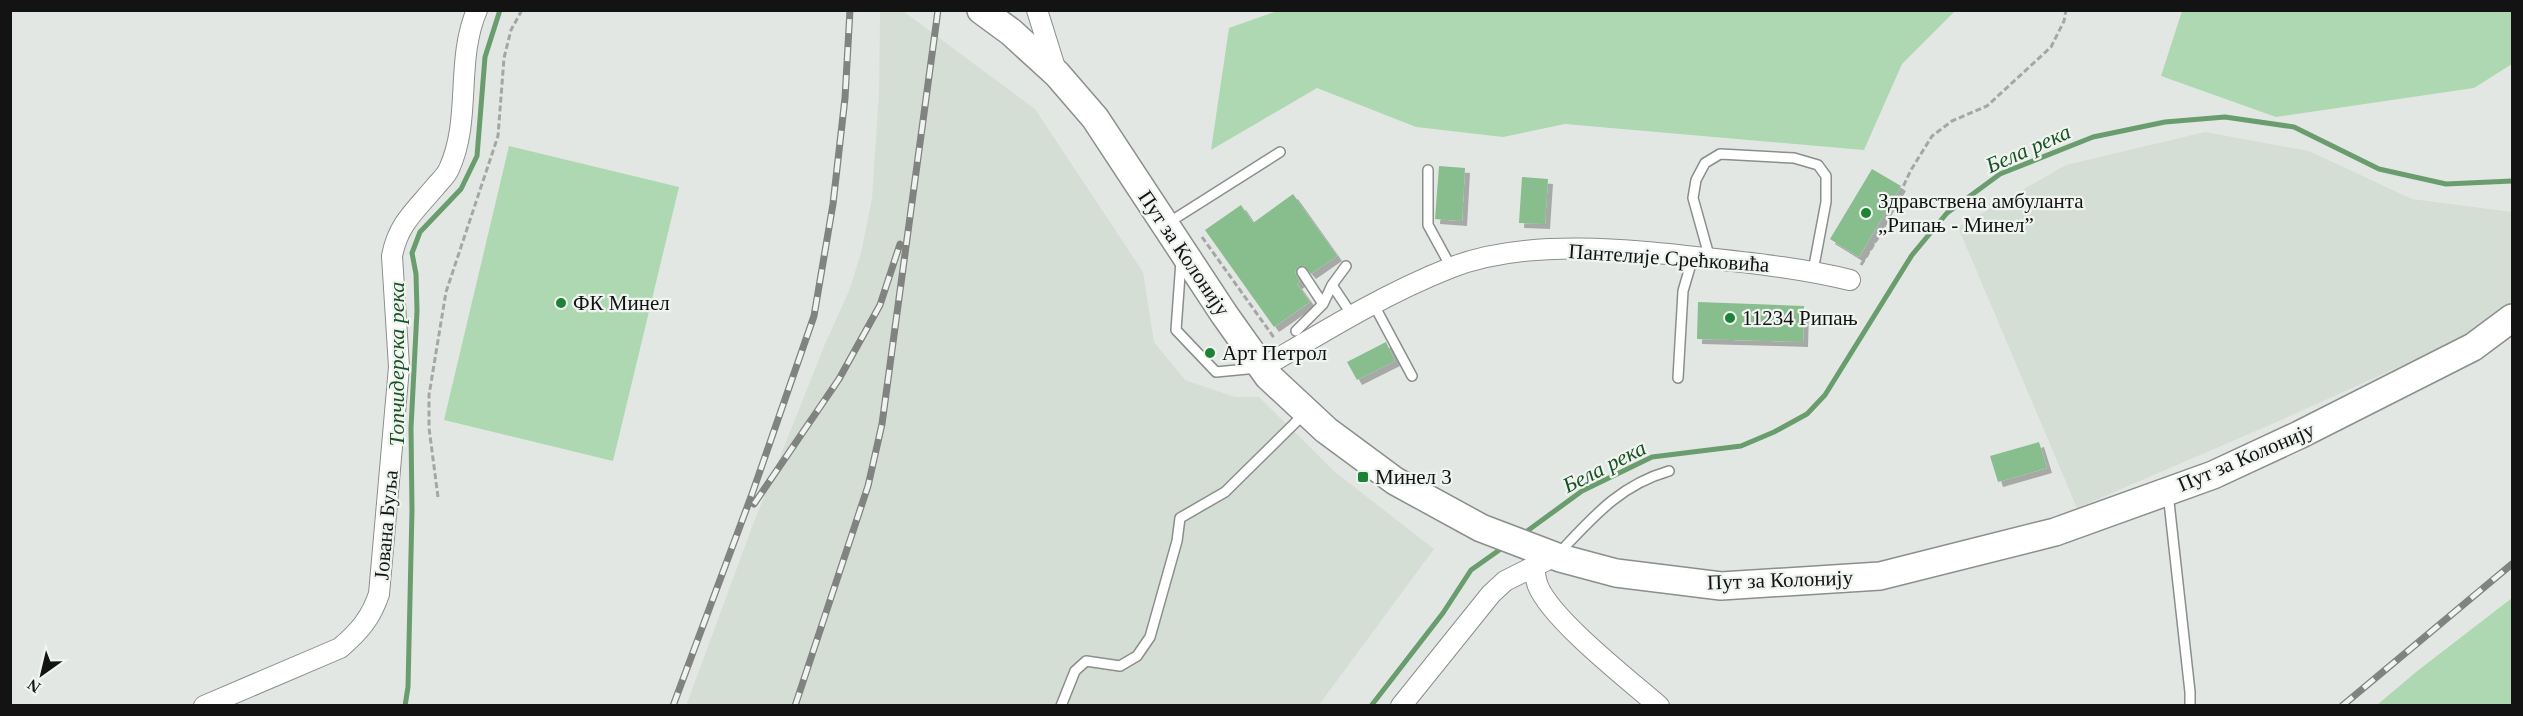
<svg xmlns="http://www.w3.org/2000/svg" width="2523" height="716" font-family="Georgia,serif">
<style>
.built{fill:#d4ded5}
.green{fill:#aed8b1}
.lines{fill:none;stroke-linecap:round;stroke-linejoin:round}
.stream{stroke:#699d6e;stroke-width:5}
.building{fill:#88bd8d;filter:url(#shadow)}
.lane-casing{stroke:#8b8f8c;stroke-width:12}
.street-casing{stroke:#8b8f8c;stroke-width:22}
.secondary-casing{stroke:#8b8f8c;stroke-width:30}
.path{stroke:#a4a7a4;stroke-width:3;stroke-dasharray:6 3;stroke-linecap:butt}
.lane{stroke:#fff;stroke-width:9}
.street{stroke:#fff;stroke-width:20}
.secondary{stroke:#fff;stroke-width:27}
.rail-casing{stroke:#808380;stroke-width:7}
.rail{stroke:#f0f4f0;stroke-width:4.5;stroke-dasharray:14;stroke-linecap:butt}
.poi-dot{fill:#1e8235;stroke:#f0f4f0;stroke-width:2}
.labels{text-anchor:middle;stroke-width:4.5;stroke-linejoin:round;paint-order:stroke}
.poi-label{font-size:21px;fill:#121312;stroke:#f0f4f0;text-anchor:start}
.street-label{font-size:21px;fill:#121312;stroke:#f0f4f0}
.water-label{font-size:22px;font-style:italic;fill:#195124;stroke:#f0f4f0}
</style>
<defs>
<filter id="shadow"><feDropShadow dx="5" dy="5" stdDeviation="0" flood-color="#0004"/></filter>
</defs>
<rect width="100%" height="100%" fill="#e3e7e3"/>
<path class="built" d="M 880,11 L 903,11 L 1035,109 L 1143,272 L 1154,342 L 1185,380 L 1235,397 L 1259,397 L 1335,472 L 1434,549 L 1319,705 L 686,706 L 752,527 L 825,344 L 849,291 L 861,253 L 872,198 L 879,94 Z
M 2205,132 L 2309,151 L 2412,199 L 2512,212 L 2512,305 L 2476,332 L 2279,421 L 2077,508 L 1958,227 L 2066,165 Z"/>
<path class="green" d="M 1280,10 L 1955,10 L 1955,11 L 1902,64 L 1864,150 L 1565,124 L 1503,137 L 1416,127 L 1317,88 L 1211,150 L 1229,28 Z
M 2182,11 L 2512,11 L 2512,64 L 2474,88 L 2276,117 L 2161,76 Z
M 509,146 L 679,187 L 613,461 L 444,420 Z
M 2512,598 L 2512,705 L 2377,705 L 2416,672 Z"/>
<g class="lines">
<path class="stream" d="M 1523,534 L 1582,491 L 1652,457 L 1741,446 L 1774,432 L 1807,414 L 1825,395 L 1912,255 L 1947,213 L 2000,174 L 2093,137 L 2165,122 L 2225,117 L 2294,127 L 2379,169 L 2446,184 L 2512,181
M 405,706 L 408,687 L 412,510 L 411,428 L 417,311 L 416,274 L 412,253 L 420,232 L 461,189 L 477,156 L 485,57 L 500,10
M 1371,706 L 1443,613 L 1471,570 L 1505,546"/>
</g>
<path class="building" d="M 1439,166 L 1465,168 L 1462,221 L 1435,219 Z
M 1872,169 L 1901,186 L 1859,257 L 1830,239 Z
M 1522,177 L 1548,179 L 1545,224 L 1519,223 Z
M 1293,194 L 1337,256 L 1311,274 L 1304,266 L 1296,268 L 1295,273 L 1300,282 L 1297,284 L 1310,302 L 1274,327 L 1205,230 L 1241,205 L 1253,223 Z
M 1698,302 L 1804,306 L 1803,342 L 1697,339 Z
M 1386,342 L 1395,361 L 1357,380 L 1347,362 Z
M 2039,442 L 2047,468 L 1998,482 L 1990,456 Z"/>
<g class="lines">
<g class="lane-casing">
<path id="lane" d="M 1428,170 L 1428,225 L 1451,267
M 1168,223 L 1280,152
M 1710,259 L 1693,198 L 1696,180 L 1705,163 L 1720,154 L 1794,158 L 1818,165 L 1826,176 L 1826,202 L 1813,271
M 1181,261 L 1176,330 L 1216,372 L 1258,368
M 1302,272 L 1323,304
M 1332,285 L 1352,315
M 1374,305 L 1412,376
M 1296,331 L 1323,304 L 1332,285 L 1346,266
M 1678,378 L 1683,291 L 1693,257
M 2168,493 L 2190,692 L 2190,706
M 1559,553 C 1593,517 1620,485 1669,471
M 1061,706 L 1075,671 L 1086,661 L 1120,666 L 1137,656 L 1150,637 L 1177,541 L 1180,518 L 1225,492 L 1305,413"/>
</g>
<g class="street-casing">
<path id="street" d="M 1037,10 L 1057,74
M 1262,368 C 1323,332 1384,294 1450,268 C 1527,237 1635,250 1715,259 C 1761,264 1805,269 1850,280
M 1534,568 C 1535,574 1536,581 1538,586 C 1552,620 1629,680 1659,706
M 204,706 L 340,648 C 359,632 371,618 379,594 L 399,367 L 392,256 C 398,224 415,211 435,187 C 440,181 446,176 449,169 C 472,119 455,61 477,10
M 1401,706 L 1491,594 L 1505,581 L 1555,556"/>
</g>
<g class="secondary-casing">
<path id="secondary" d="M 981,10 L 1011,32 L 1057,74 L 1095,118 L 1224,314 L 1268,376 L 1326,430 L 1395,481 L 1481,528 L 1560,558 L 1616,573 L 1721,586 L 1880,576 L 2055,532 L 2213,475 L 2299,435 L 2473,347 L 2512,318"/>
</g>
<path class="path" d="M 1202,237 L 1275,339
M 1861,265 L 1882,231 L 1911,170 L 1932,136 L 1952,121 L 1987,106 L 2051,47 L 2064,21 L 2066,10
M 438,497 L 429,428 L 429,395 L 446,292 L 498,136 L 504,58 L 511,30 L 522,10"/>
<use href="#lane" class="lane"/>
<use href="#street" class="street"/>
<use href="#secondary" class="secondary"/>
<g class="rail-casing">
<path id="rail" d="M 754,504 L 839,379 L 880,305 L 900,244
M 673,706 L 752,494 L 814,316 L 833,204 L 845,98 L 850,10
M 795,706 L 868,486 L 882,424 L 938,10
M 2342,706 L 2512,564"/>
</g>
<use href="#rail" class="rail"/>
</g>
<g class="poi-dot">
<circle cx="1866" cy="213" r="6"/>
<circle cx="561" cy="303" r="6"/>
<circle cx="1730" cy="318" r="6"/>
<circle cx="1210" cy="353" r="6"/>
<rect x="1357" y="471" width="12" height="12" rx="3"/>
</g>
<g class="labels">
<g class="poi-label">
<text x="1878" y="208">Здравствена амбуланта<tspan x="1878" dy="24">„Рипањ - Минел”</tspan></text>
<text x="573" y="310">ФК Минел</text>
<text x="1742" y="325">11234 Рипањ</text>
<text x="1222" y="360">Арт Петрол</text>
<text x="1375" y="484">Минел 3</text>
</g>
<g class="street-label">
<text transform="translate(1184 253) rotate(56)" y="7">Пут за Колонију</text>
<text transform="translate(1669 258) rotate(4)" y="7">Пантелије Срећковића</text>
<text transform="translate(2246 457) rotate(-23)" y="7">Пут за Колонију</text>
<text transform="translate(386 525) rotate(-85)" y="7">Јована Буља</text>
<text transform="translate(1780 580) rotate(-2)" y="7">Пут за Колонију</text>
</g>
<g class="water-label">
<text transform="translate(2028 148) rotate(-24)" y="8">Бела река</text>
<text transform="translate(396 364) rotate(-90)" y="8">Топчидерска река</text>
<text transform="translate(1604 466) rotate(-27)" y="8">Бела река</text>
</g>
</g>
<rect width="2523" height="716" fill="none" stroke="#121312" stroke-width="24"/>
<g transform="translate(42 674) rotate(214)" stroke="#f0f4f0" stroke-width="4.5" paint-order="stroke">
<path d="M0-4.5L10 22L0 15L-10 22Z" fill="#121312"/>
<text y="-9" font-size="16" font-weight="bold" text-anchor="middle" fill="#121312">N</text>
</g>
</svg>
